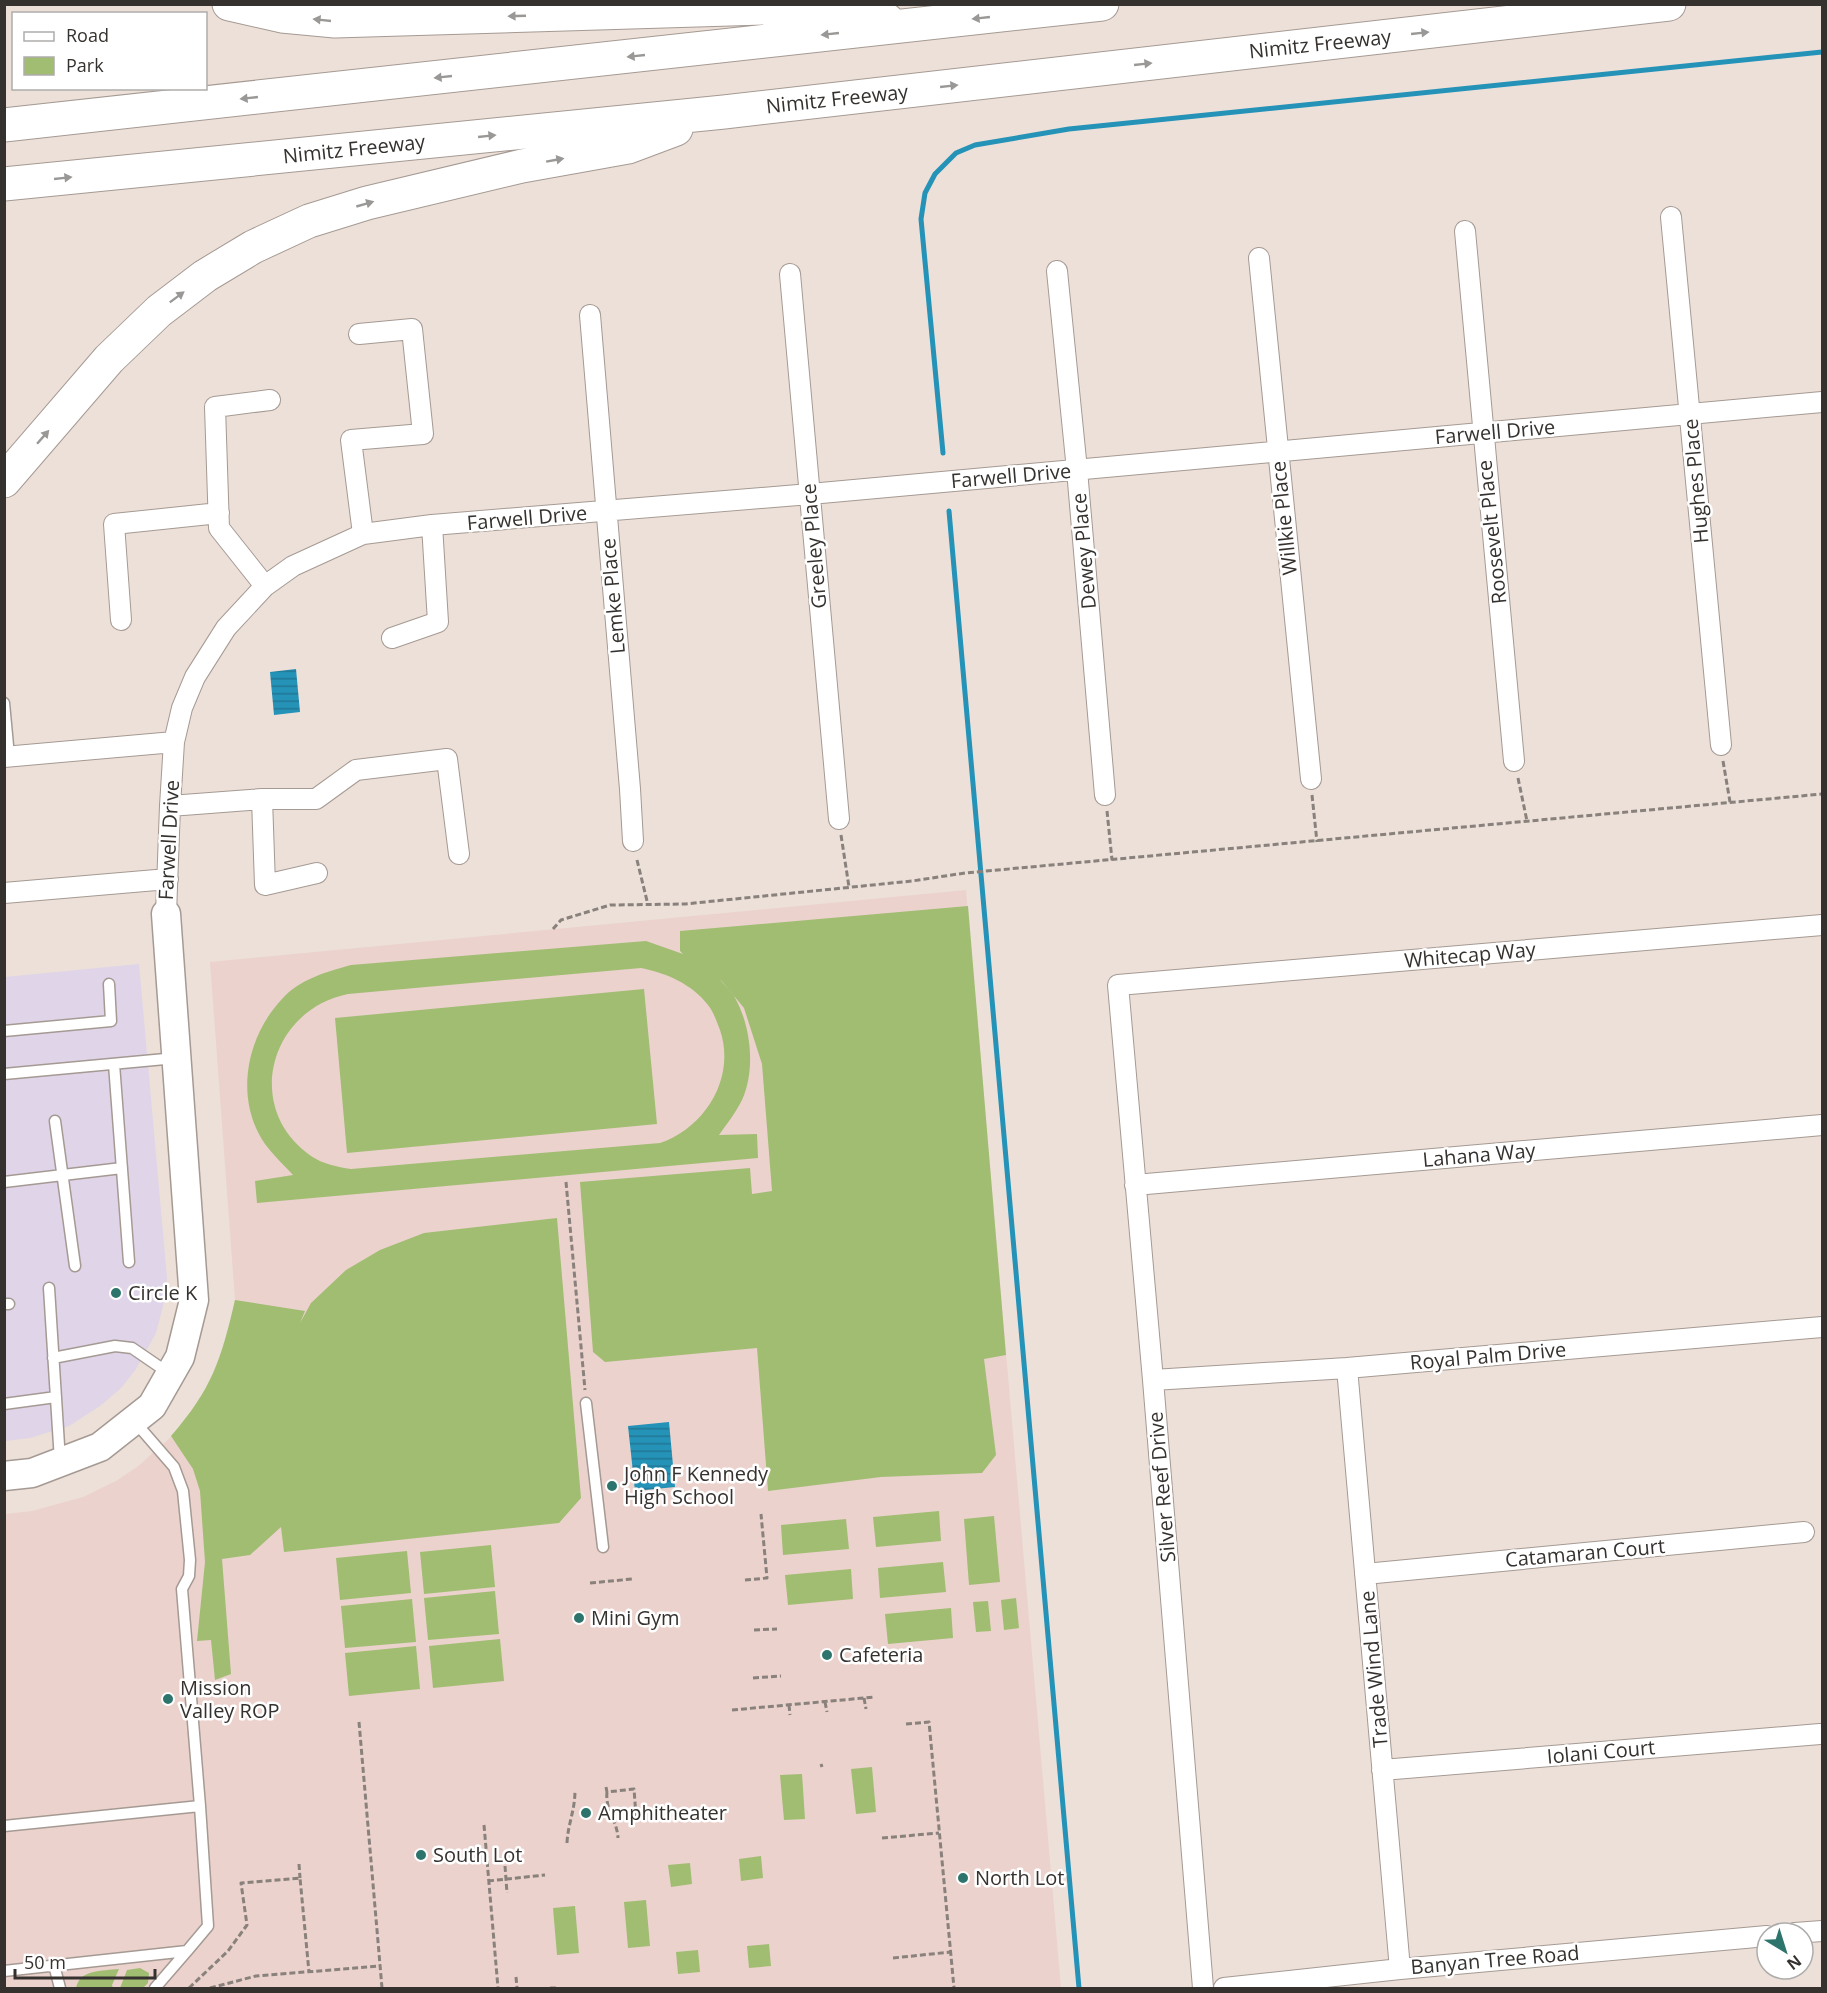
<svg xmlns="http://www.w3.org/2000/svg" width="1827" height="1993" font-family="'Open Sans',sans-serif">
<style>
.commercial{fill:#dfd4e8}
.education{fill:#ecd2cd}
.green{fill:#a0bd72;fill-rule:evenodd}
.water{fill:url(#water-rules)}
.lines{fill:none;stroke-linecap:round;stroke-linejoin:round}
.stream{stroke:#2592b7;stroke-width:5}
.lane-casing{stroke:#a59a93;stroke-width:13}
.street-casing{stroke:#a59a93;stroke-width:22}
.secondary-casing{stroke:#a59a93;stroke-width:31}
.highway-casing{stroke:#a59a93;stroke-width:35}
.path{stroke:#89817c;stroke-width:3;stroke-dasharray:6 3;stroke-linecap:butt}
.lane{stroke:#fff;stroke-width:10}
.street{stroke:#fff;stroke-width:20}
.secondary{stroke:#fff;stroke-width:28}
.highway{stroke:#fff;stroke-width:33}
.oneway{fill:#9a9896}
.poi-dot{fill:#2d746c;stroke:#fff;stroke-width:2}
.labels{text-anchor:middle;stroke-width:5;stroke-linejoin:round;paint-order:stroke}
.street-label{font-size:20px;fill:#35312e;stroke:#fff}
.poi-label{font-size:20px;fill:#35312e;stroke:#fff;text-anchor:start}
</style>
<defs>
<pattern id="water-rules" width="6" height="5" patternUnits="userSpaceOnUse" patternTransform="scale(1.5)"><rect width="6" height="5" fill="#2592b7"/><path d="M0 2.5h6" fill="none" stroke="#217895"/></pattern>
</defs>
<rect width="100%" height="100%" fill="#ece0d9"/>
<path class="commercial" d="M 139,964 L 167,1278 L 163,1306 L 156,1333 L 136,1369 L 121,1388 L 100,1406 L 69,1426 L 30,1438 L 5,1441 L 5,977 Z"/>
<path class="education" d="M 966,890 L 1061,1988 L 5,1988 L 5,1514 L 32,1511 L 83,1497 L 116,1481 L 137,1467 L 171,1437 L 194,1410 L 212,1379 L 224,1349 L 235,1300 L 210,962 Z"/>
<path class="green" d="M 968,906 L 1006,1355 L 984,1359 L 996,1455 L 982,1473 L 881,1477 L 768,1491 L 757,1348 L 605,1362 L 593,1352 L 580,1182 L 750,1168 L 752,1194 L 772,1191 L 762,1064 L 744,1008 L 720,979 C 723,984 730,990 734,996 C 751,1025 756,1069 742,1100 C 736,1112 727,1124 719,1135 L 757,1134 L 758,1158 L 257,1203 L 255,1181 L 293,1175 C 284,1165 273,1155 265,1144 C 234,1099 246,1037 282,999 C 300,979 326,972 351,965 L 646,941 L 683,954 L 680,951 L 680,931 ZM 641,968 C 666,973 692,984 708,1005 C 713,1011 717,1022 720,1030 C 736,1077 706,1127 660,1143 L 351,1169 C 337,1167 323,1164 311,1156 C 243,1109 269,1010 348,994 Z
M 644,989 L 657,1124 L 347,1153 L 335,1018 Z
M 557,1218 L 581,1498 L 559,1523 L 284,1552 L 281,1527 L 250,1555 L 222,1559 L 231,1674 L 215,1680 L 211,1640 L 197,1641 L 205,1562 L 200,1491 L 193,1469 L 171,1436 C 212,1389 221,1360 235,1300 L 305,1311 L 300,1323 L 311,1303 L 346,1270 L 380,1250 L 424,1233 Z
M 939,1511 L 941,1541 L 876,1547 L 873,1517 Z
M 994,1516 L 1000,1582 L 969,1585 L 964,1519 Z
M 846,1519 L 849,1549 L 783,1555 L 781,1525 Z
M 491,1545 L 495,1587 L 424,1594 L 420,1552 Z
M 407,1551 L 411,1593 L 340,1600 L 336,1558 Z
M 943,1562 L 946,1592 L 880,1598 L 878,1568 Z
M 851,1569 L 853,1599 L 788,1605 L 785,1575 Z
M 495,1591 L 499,1634 L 428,1640 L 424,1598 Z
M 1016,1598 L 1019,1628 L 1004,1630 L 1001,1600 Z
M 412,1599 L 416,1642 L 345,1648 L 341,1606 Z
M 988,1601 L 991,1631 L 976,1632 L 973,1602 Z
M 951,1608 L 953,1638 L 888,1644 L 885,1614 Z
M 500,1639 L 504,1681 L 433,1688 L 429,1646 Z
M 416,1646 L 420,1689 L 349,1696 L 345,1653 Z
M 872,1767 L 876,1812 L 856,1814 L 851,1769 Z
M 802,1774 L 805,1819 L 784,1820 L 780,1775 Z
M 761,1856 L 763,1878 L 741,1881 L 739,1859 Z
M 690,1863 L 692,1884 L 671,1887 L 668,1865 Z
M 646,1900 L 650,1946 L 628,1948 L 624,1902 Z
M 575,1906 L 579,1953 L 557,1955 L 553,1908 Z
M 769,1944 L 771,1966 L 749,1968 L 747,1946 Z
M 698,1950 L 700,1972 L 678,1974 L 676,1952 Z
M 140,1968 L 149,1973 L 148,1983 L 143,1988 L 120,1988 L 127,1970 Z
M 119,1969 L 112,1985 L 113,1988 L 76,1988 C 80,1969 102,1971 119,1969 Z"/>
<path class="water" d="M 296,669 L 300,712 L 274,715 L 270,672 Z
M 669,1422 L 675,1487 L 635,1491 L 628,1426 Z"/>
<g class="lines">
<path class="stream" d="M 943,453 L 921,219 L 925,193 L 935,174 L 956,153 L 975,145 L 1069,129 L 1822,52
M 949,511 L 1079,1988"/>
<g class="lane-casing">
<path id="lane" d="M 4,703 L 9,756
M 4,1031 L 111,1021 L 109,984
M 114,1064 L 129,1262
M 4,1074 L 176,1058
M 55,1121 L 75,1266
M 4,1182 L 122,1168
M 49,1288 L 60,1461
M 4,1304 L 9,1304
M 53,1358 L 115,1346 L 132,1348 L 170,1374
M 586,1403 L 603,1547
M 4,1404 L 56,1397
M 4,1826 L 200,1806 L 182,1589 L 189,1576 L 190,1560 L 183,1491 L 174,1467 L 135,1422
M 54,1965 L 60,1988
M 4,1971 L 187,1951 L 208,1926 L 200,1806
M 155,1988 L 187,1951"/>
</g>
<g class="street-casing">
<path id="street" d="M 1671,217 L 1721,745
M 1465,231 L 1514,761
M 1259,258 L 1311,779
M 1057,271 L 1077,470 L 1105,795
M 790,274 L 839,819
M 590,315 L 630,789 L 633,841
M 359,334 L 412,329 L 423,434 L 351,440 L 363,534
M 265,586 L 219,528 L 215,407 L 270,400
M 121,620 L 114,524 L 219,513
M 392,638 L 438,622 L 432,525
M 4,757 L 174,742
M 262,799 L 265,885 L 317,873
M 170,806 L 262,799 L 316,799 L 356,770 L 447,759 L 459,854
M 4,893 L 168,879
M 166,914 L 170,806 L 174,742 L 182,708 L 195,677 L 226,628 L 265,586 L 293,566 L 363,534 L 432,525 L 810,494 L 1822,402
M 1135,1185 L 1822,1125
M 1347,1368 L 1400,1969
M 1153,1380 L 1347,1368 L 1822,1327
M 1365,1574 L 1804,1532
M 1382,1770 L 1820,1734
M 1795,1933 L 1822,1931
M 1203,1988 L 1153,1380 L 1118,985 L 1822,925
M 1224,1988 L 1400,1969 L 1767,1936"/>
</g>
<g class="secondary-casing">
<path id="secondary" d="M 4,1476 L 32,1473 L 100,1447 L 152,1406 L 180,1357 L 194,1300 L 166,914"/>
</g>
<g class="highway-casing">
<path id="highway" d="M 229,4 L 282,16 L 335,21 L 829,6 L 887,20
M 4,125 L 1102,4
M 4,184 L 724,112 L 1669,4
M 4,481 L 109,359 L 159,311 L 205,276 L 253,247 L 309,221 L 367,203 L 522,166 L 628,147 L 676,129"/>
</g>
<path class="path" d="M 1723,761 L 1730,802
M 1518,778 L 1527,821
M 1312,795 L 1317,842
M 1107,811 L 1112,860
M 841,835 L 849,887
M 637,860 L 648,905
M 553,929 L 561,920 L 610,905 L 685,904 L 912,881 L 965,873 L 1822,794
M 566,1182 L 585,1390
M 745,1580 L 767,1578 L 761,1514
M 590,1583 L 632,1579
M 754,1630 L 777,1629
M 753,1678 L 781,1676
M 864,1698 L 866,1709
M 825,1702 L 827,1712
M 789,1705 L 790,1715
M 732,1710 L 875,1697
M 359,1722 L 382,1988
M 906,1724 L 929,1722 L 954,1988
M 821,1764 L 822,1767
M 606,1787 L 607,1792 L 634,1789 L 636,1816 L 643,1815
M 607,1792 C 605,1810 617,1820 618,1838
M 484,1825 L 498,1988
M 882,1838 L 939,1833
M 567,1843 C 568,1823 575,1811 575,1790
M 299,1864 L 300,1878
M 505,1866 L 507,1893
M 488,1881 L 545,1875
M 893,1958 L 951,1952
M 516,1977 L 517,1988
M 189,1988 L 228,1951 L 247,1925 L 241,1883 L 300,1878 L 309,1972
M 210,1988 L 256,1976 L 380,1966
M 550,1988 L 556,1988"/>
<use href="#lane" class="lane"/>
<use href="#street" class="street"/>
<use href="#secondary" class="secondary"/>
<use href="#highway" class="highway"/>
</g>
<defs><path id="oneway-solid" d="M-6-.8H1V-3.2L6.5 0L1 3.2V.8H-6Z" transform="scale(1.5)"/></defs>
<g class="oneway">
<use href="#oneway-solid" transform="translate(517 16) rotate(178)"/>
<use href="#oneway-solid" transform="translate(981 18) rotate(174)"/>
<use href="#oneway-solid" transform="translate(322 20) rotate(-174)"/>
<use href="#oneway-solid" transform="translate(1420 33) rotate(-6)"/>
<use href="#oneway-solid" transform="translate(830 34) rotate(174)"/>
<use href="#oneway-solid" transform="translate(636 56) rotate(174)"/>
<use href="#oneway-solid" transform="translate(1143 64) rotate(-6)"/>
<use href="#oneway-solid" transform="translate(443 77) rotate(174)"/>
<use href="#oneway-solid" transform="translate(949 86) rotate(-6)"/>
<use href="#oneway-solid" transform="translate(249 98) rotate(174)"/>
<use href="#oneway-solid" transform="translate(487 136) rotate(-6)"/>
<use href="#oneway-solid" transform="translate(555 160) rotate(-10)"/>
<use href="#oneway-solid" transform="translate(63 178) rotate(-6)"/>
<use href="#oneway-solid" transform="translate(365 204) rotate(-16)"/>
<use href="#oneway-solid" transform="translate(177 297) rotate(-37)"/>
<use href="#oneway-solid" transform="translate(43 437) rotate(-49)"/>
</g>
<g class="poi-dot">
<circle cx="116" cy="1293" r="6"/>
<circle cx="612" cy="1486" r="6"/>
<circle cx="579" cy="1618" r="6"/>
<circle cx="827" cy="1655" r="6"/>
<circle cx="168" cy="1699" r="6"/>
<circle cx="586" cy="1813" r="6"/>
<circle cx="421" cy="1855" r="6"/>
<circle cx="963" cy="1878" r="6"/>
</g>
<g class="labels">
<g class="street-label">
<text transform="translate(1320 44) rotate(-6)" y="7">Nimitz Freeway</text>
<text transform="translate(837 99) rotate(-6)" y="7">Nimitz Freeway</text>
<text transform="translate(354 149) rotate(-6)" y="7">Nimitz Freeway</text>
<text transform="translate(1495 432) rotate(-5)" y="7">Farwell Drive</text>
<text transform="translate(1011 476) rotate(-5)" y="7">Farwell Drive</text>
<text transform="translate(1696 481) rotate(-95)" y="7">Hughes Place</text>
<text transform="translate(527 518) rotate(-5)" y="7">Farwell Drive</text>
<text transform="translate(1284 518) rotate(-96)" y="7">Willkie Place</text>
<text transform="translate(1492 532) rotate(-96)" y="7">Roosevelt Place</text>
<text transform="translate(814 546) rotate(-95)" y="7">Greeley Place</text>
<text transform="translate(1084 551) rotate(-95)" y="7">Dewey Place</text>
<text transform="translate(613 596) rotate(-95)" y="7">Lemke Place</text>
<text transform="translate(169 840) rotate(-87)" y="7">Farwell Drive</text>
<text transform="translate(1470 955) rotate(-5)" y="7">Whitecap Way</text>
<text transform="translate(1479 1155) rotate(-5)" y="7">Lahana Way</text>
<text transform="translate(1488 1356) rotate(-5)" y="7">Royal Palm Drive</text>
<text transform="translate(1162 1487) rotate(-95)" y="7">Silver Reef Drive</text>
<text transform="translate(1585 1553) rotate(-5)" y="7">Catamaran Court</text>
<text transform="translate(1374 1669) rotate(-95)" y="7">Trade Wind Lane</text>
<text transform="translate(1601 1752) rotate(-5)" y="7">Iolani Court</text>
<text transform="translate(1495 1960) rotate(-5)" y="7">Banyan Tree Road</text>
</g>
<g class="poi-label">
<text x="128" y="1300">Circle K</text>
<text x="624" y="1481">John F Kennedy<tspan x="624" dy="23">High School</tspan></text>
<text x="591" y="1625">Mini Gym</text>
<text x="839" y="1662">Cafeteria</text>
<text x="180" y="1695">Mission<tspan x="180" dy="23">Valley ROP</tspan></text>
<text x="598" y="1820">Amphitheater</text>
<text x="433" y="1862">South Lot</text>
<text x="975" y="1885">North Lot</text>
</g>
</g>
<rect width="1827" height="1993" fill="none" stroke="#35312e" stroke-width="12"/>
<rect x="12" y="12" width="195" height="78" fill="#ffffff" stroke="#aeadab" stroke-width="1.5"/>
<rect x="24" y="32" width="30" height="9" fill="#ffffff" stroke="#aeadab" stroke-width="1.5"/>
<text x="66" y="42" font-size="18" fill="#35312e">Road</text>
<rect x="24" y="57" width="30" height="18" fill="#a0bd72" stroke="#aeadab" stroke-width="1.5"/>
<text x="66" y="72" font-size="18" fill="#35312e">Park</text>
<g transform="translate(1785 1951) rotate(142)"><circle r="28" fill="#ffffff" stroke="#aeadab" stroke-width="1.5"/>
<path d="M0-4.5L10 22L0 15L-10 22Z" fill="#2d746c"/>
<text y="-9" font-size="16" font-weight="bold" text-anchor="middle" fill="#35312e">N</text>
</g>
<path d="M15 1969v9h140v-9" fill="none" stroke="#35312e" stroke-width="3"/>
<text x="24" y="1969" font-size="18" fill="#35312e" stroke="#ffffff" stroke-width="4.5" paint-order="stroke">50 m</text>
</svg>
